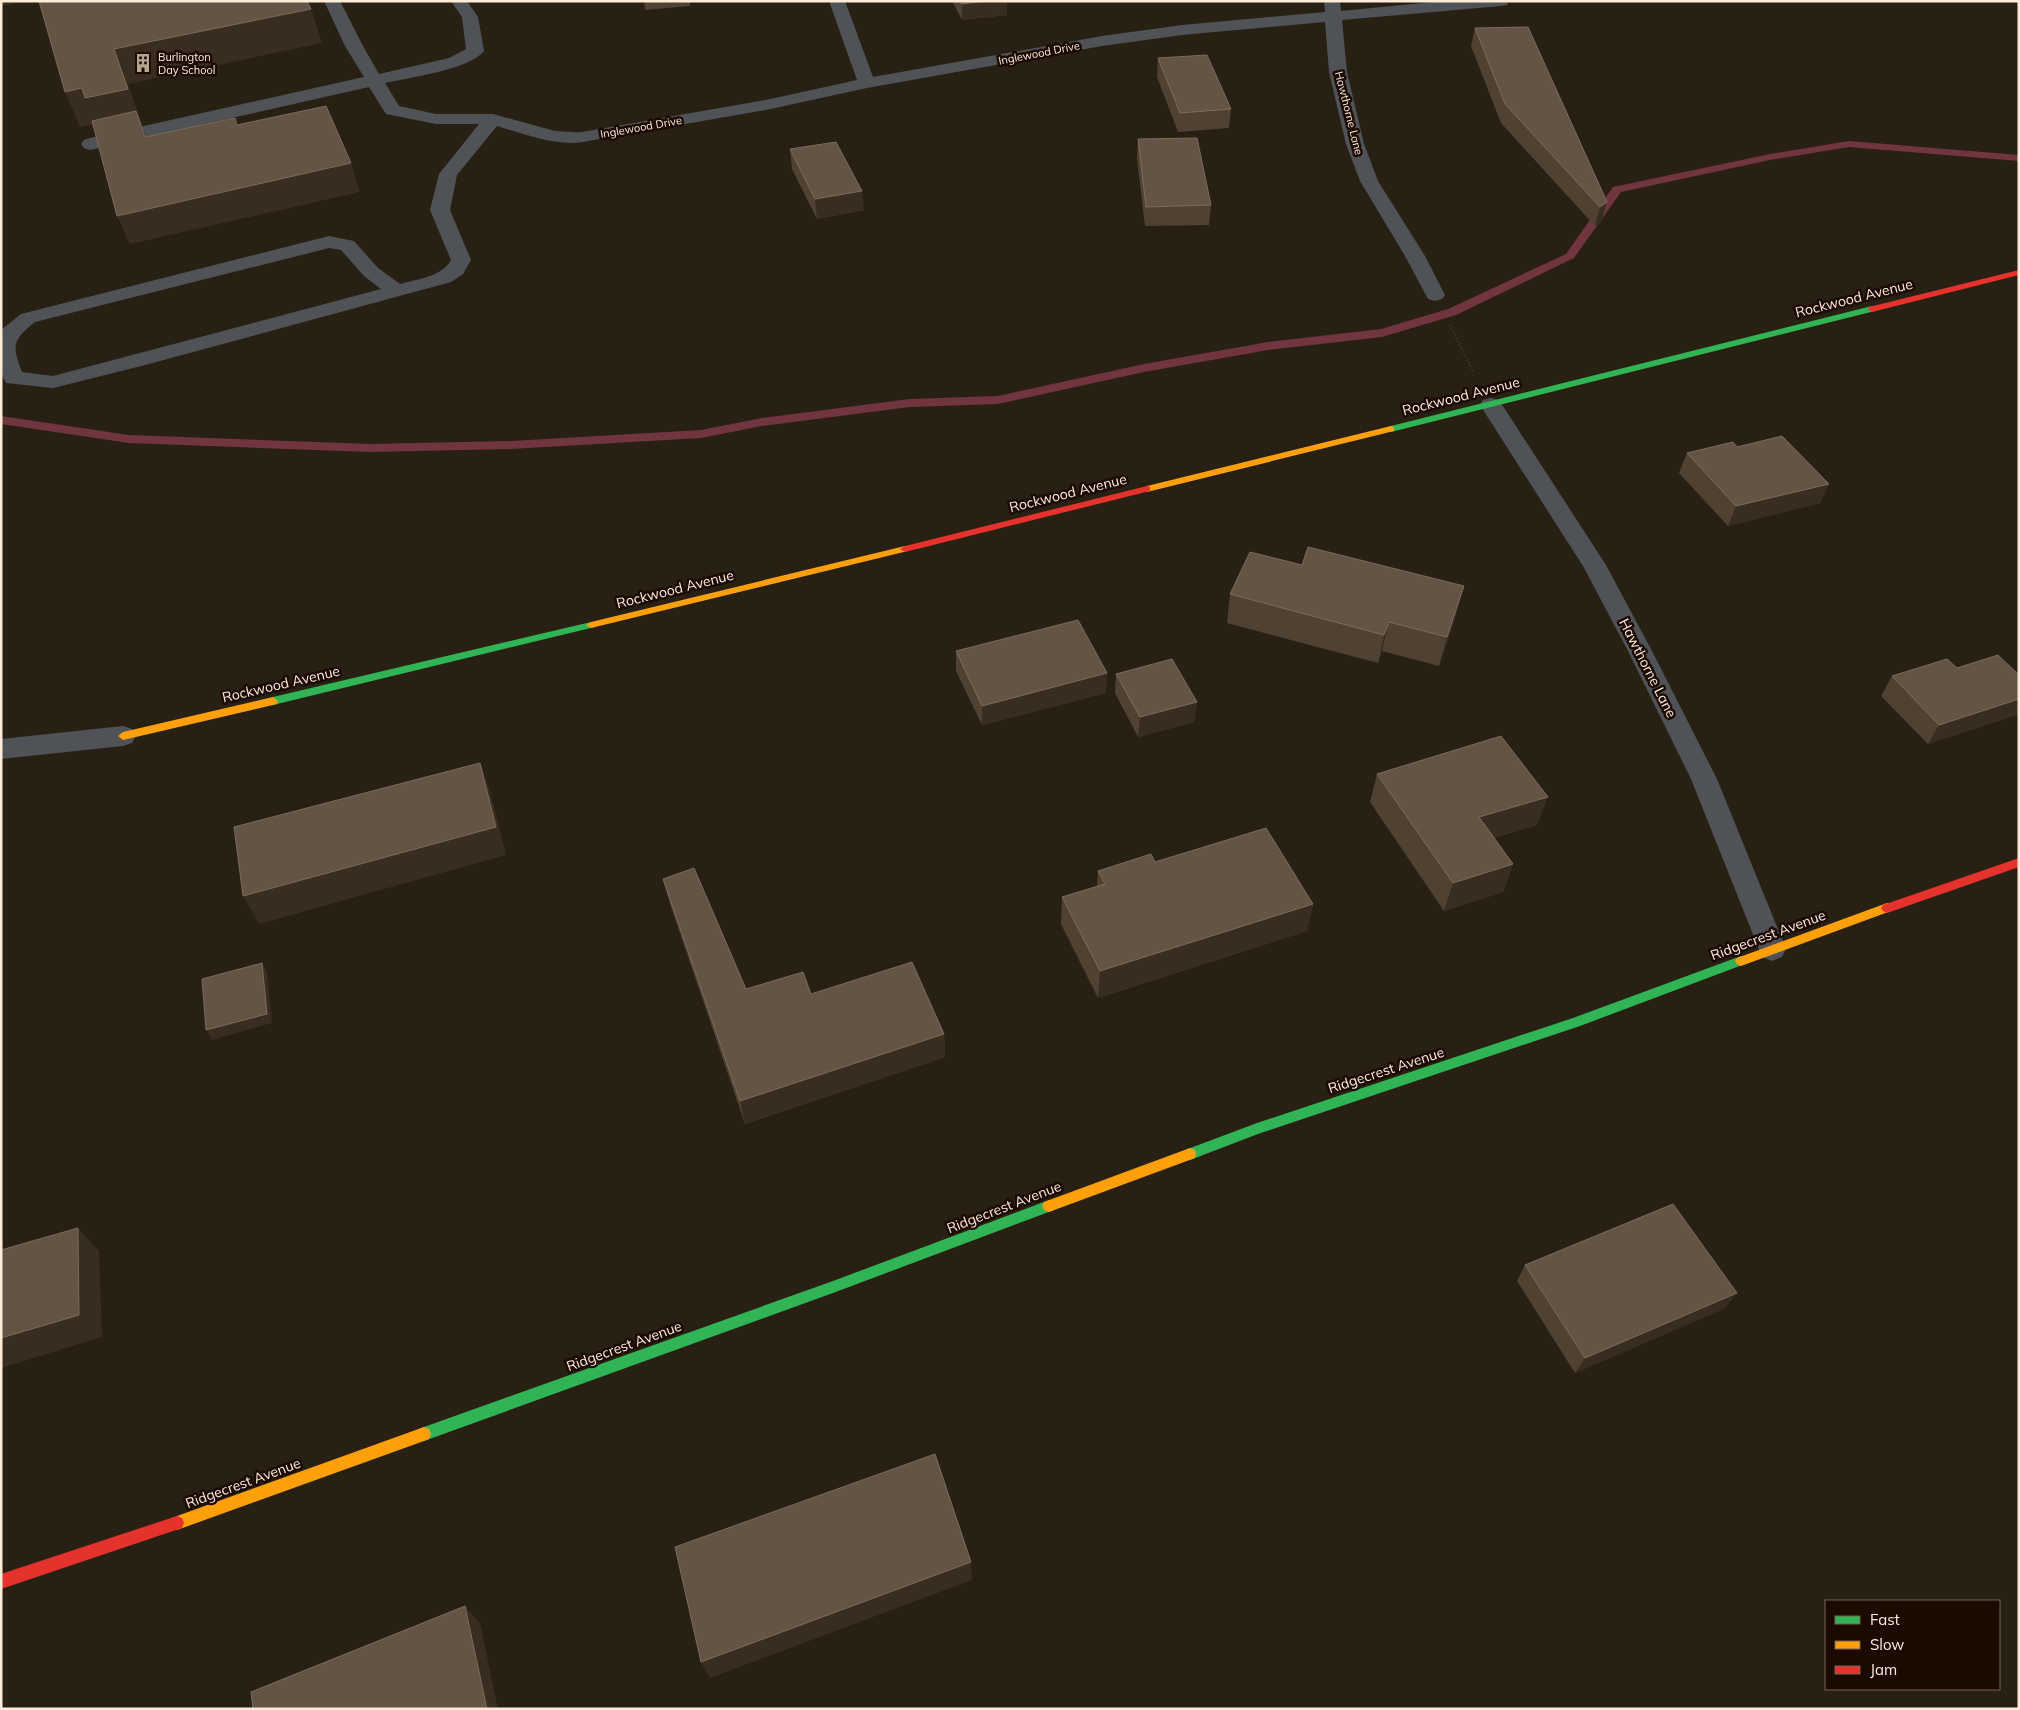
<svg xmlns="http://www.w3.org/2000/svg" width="2020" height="1710" font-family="Mulish,sans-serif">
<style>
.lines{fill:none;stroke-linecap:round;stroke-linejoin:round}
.stream{fill:#70353f;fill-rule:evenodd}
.path{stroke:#595958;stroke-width:2;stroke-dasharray:0.5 2.5;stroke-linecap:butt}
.lane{fill:#4f5357;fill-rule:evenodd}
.street{fill:#4f5357;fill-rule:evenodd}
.fast{fill:#30b455;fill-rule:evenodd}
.slow{fill:#ff9f0a;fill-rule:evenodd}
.jam{fill:#e5322d;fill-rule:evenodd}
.wall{fill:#504233}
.shaded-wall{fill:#392d1f}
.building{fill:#635445;stroke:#7b6c5c}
.labels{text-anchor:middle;stroke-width:5;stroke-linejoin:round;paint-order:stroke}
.far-street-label{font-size:11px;fill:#feecd8;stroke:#1a0a00}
.far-poi-label{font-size:11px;fill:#feecd8;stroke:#1a0a00;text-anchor:start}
.street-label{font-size:14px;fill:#feecd8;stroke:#1a0a00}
</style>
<rect width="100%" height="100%" fill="#292014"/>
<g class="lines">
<path class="stream" d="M 1849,141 L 2019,155 L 2019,161 L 1849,147 L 1770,160 L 1621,192 L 1574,258 L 1456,315 L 1382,337 L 1268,350 L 1144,372 L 998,404 L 910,407 L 762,426 L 701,438 L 511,449 L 370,452 L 129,443 L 1,424 L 1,416 L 129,435 L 370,444 L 511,441 L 701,430 L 762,418 L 910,399 L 998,396 L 1144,364 L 1268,342 L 1381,329 L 1448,309 L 1566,254 L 1613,187 L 1770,154 Z"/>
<path class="path" d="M 1450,325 L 1474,373"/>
<path class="lane" d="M 324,1 L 340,1 L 363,46 L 379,74 L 449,58 L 466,49 L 462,17 L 451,1 L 467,1 L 478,17 L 484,51 C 471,69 407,78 385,83 L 399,106 L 436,114 L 493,114 L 555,131 L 588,133 L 591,137 L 588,141 C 559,148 525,134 497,126 L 457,175 L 450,210 L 471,260 L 463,274 L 451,282 L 149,364 L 53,388 L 6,383 L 1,373 L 1,330 L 21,314 L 329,236 L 354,241 L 378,268 L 400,284 C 417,279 442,277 451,260 L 430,210 L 439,174 L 479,124 L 436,124 L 386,114 L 369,87 L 90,150 L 84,148 L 81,144 L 84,140 L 90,138 L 364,77 L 345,46 ZM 329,248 L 341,250 L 364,276 L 381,289 L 53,376 L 22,372 C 12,346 12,340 35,322 Z
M 123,726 L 132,729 L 136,736 L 132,743 L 123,746 L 1,759 L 1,739 Z"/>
<path class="street" d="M 829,1 L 845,1 L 873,77 L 1102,36 L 1182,25 L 1325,12 L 1324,1 L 1340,1 L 1341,11 L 1444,1 L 1509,1 L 1507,5 L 1501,6 L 1342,20 L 1347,72 L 1364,144 L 1378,181 L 1425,256 L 1445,295 L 1442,299 L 1435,301 L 1428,299 L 1405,256 L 1360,181 L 1346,144 L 1329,72 L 1325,22 L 1182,35 L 1102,46 L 867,88 L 766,110 L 582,142 L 576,141 L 573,137 L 576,133 L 582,132 L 766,100 L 857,80 Z
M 1491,398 L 1499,400 L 1606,565 L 1652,651 L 1717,779 L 1786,949 L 1782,957 L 1772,961 L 1762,957 L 1691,779 L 1628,651 L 1583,566 L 1480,405 L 1483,400 Z"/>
<path class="fast" d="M 1872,306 L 1876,309 L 1875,311 L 1391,432 L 1386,429 L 1391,426 Z
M 591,622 L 595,623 L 596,625 L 595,627 L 273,705 L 268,701 L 273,697 Z
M 1741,956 L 1745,958 L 1747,961 L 1745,964 L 1580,1026 L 1258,1134 L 1190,1160 L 1185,1158 L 1184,1154 L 1185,1150 L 1257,1123 L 1573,1018 Z
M 1049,1200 L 1054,1202 L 1056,1206 L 1054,1210 L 833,1293 L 424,1441 L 419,1439 L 417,1434 L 419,1429 L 424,1427 L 833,1281 Z"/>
<path class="slow" d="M 1391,426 L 1394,427 L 1394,431 L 1147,492 L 1142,489 L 1147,486 Z
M 905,546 L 910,549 L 908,551 L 591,628 L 586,625 L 591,622 Z
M 273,697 L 278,701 L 277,704 L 123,740 L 118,736 L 123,732 Z
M 1887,903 L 1891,905 L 1893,908 L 1891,911 L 1741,966 L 1737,964 L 1735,961 L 1737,958 Z
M 1190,1148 L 1195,1150 L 1196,1154 L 1195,1158 L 1049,1212 L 1044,1210 L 1042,1206 L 1044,1202 Z
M 424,1427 L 429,1429 L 431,1434 L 429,1439 L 424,1441 L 177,1530 L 172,1528 L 170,1523 L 172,1518 L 177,1516 Z"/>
<path class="jam" d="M 2019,270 L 2019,275 L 1872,312 L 1868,309 L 1869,307 Z
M 1147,486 L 1150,487 L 1150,491 L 905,552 L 900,549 L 905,546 Z
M 2019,858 L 2019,867 L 1887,913 L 1883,911 L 1881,908 L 1883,905 Z
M 177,1516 L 182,1518 L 184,1523 L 182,1528 L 1,1589 L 1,1574 Z"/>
</g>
<path class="wall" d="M 644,1 L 690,1 L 690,6 L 645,10 Z
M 952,1 L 1007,1 L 1007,15 L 962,20 Z
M 1475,28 L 1607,202 L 1601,222 L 1595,226 L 1501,123 L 1471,46 Z
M 1158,58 L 1231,109 L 1229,128 L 1178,132 L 1157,77 Z
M 1138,139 L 1211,205 L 1209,225 L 1145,226 L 1137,158 Z
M 790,149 L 864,210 L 817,219 L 792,169 Z
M 1737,447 L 1829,484 L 1820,503 L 1728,526 L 1679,473 L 1687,453 Z
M 1230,594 L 1456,615 L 1439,666 L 1382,651 L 1378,663 L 1227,623 Z
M 956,651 L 1106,693 L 982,725 L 956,671 Z
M 1116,674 L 1197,702 L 1194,722 L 1138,737 L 1115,693 Z
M 2019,675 L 2019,714 L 1928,744 L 1881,696 L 1892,676 Z
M 1377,774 L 1537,825 L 1494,838 L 1513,864 L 1503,892 L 1444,911 L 1370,802 Z
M 1155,862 L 1313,904 L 1307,931 L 1098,998 L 1061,924 L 1062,897 L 1097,886 L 1098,871 Z
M 663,879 L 746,989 L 811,994 L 944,1034 L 945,1057 L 745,1124 L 670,904 Z
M 1525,1265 L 1725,1308 L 1575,1373 L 1517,1281 Z"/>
<path class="shaded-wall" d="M 1,1 L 27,1 L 1,6 Z
M 984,1 L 1007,1 L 1007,15 L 962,20 L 962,4 Z
M 311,9 L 322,43 L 128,84 L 142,124 L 141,125 L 147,139 L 96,124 L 80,127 L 65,92 L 82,88 L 114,49 Z
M 351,163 L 360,192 L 130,244 L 117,216 Z
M 862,191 L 864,210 L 817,219 L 815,199 Z
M 1607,202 L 1601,222 L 1595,226 L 1600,207 Z
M 1829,484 L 1820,503 L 1728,526 L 1736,506 Z
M 1464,586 L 1456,615 L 1439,666 L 1447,637 Z
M 1389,622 L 1382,651 L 1378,663 L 1384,635 Z
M 1107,673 L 1106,693 L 982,725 L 982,706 Z
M 2019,699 L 2019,714 L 1928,744 L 1939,725 Z
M 1197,702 L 1194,722 L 1138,737 L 1140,717 Z
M 480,763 L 490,791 L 506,855 L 259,924 L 243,896 Z
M 1548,797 L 1537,825 L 1470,845 L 1479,817 Z
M 1513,864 L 1503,892 L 1444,911 L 1453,883 Z
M 1313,904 L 1307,931 L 1098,998 L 1100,971 Z
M 262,963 L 267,972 L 272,1023 L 212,1040 L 206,1030 Z
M 944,1034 L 945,1057 L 745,1124 L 740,1101 Z
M 78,1228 L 99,1251 L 102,1337 L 1,1368 L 1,1338 Z
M 1737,1293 L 1725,1308 L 1575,1373 L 1585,1358 Z
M 971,1562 L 972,1580 L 710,1678 L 701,1662 Z
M 465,1606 L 480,1623 L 498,1709 L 487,1709 Z"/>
<path class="building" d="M 39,1 L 307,1 L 311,9 L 114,49 L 128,89 L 85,98 L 82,88 L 65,92 Z
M 960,1 L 984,1 L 962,4 Z
M 1528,27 L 1607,202 L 1600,207 L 1505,104 L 1475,28 Z
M 1207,55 L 1231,109 L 1180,113 L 1158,58 Z
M 326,106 L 351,163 L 117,216 L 92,121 L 136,111 L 145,137 L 235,118 L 237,125 Z
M 1197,138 L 1211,205 L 1146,207 L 1138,139 Z
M 836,142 L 862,191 L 815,199 L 790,149 Z
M 1782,436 L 1829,484 L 1736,506 L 1687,453 L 1733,442 L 1737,447 Z
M 1308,547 L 1464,586 L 1447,637 L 1389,622 L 1384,635 L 1230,594 L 1250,552 L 1302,565 Z
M 1078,620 L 1107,673 L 982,706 L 956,651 Z
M 1998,655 L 2019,675 L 2019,699 L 1939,725 L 1892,676 L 1947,659 L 1957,668 Z
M 1172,659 L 1197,702 L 1140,717 L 1116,674 Z
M 1501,736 L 1548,797 L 1479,817 L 1513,864 L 1453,883 L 1377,774 Z
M 480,763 L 496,827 L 243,896 L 234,827 Z
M 1266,828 L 1313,904 L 1100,971 L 1062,897 L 1105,884 L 1098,871 L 1151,854 L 1155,862 Z
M 694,868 L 746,989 L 803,972 L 811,994 L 912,962 L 944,1034 L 740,1101 L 663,879 Z
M 262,963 L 267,1014 L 206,1030 L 202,979 Z
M 1673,1204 L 1737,1293 L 1585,1358 L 1525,1265 Z
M 78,1228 L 79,1315 L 1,1338 L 1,1250 Z
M 935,1454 L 971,1562 L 701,1662 L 675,1547 Z
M 465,1606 L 487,1709 L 253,1709 L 251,1692 Z"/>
<defs>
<g id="building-bare" transform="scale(1.5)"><path d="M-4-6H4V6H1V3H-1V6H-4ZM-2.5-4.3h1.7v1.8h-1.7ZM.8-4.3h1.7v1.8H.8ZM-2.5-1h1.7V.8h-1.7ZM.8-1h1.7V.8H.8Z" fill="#b3a593" stroke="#1a0a00" stroke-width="2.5" paint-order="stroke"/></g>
</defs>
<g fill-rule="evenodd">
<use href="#building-bare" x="143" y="63"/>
</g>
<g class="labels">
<g class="far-street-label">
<text transform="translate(1039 53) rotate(-11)" y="4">Inglewood Drive</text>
<text transform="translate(1349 113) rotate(76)" y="4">Hawthorne Lane</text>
<text transform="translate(641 127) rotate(-10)" y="4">Inglewood Drive</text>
</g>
<g class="far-poi-label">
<text x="158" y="61">Burlington<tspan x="158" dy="13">Day School</tspan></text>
</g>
<g class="street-label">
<text transform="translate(1854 298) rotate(-14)" y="5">Rockwood Avenue</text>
<text transform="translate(1461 396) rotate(-14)" y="5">Rockwood Avenue</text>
<text transform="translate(1068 493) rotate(-14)" y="5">Rockwood Avenue</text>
<text transform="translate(675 589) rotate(-14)" y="5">Rockwood Avenue</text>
<text transform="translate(1648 668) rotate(63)" y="5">Hawthorne Lane</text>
<text transform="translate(281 684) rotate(-13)" y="5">Rockwood Avenue</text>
<text transform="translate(1768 935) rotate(-20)" y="5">Ridgecrest Avenue</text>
<text transform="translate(1386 1070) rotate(-18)" y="5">Ridgecrest Avenue</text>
<text transform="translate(1004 1207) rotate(-21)" y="5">Ridgecrest Avenue</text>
<text transform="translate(624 1346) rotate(-20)" y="5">Ridgecrest Avenue</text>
<text transform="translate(243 1483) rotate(-20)" y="5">Ridgecrest Avenue</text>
</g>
</g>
<rect width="2020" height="1710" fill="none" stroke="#feecd8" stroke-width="5"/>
<rect x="1825" y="1600" width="175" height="90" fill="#1a0a00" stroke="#756456"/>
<rect x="1835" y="1616" width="25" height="8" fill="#30b455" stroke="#756456"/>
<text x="1870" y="1625" font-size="15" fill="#feecd8">Fast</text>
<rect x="1835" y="1641" width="25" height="8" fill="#ff9f0a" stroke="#756456"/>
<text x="1870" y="1650" font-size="15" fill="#feecd8">Slow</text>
<rect x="1835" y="1666" width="25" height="8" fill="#e5322d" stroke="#756456"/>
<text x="1870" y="1675" font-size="15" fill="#feecd8">Jam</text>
</svg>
